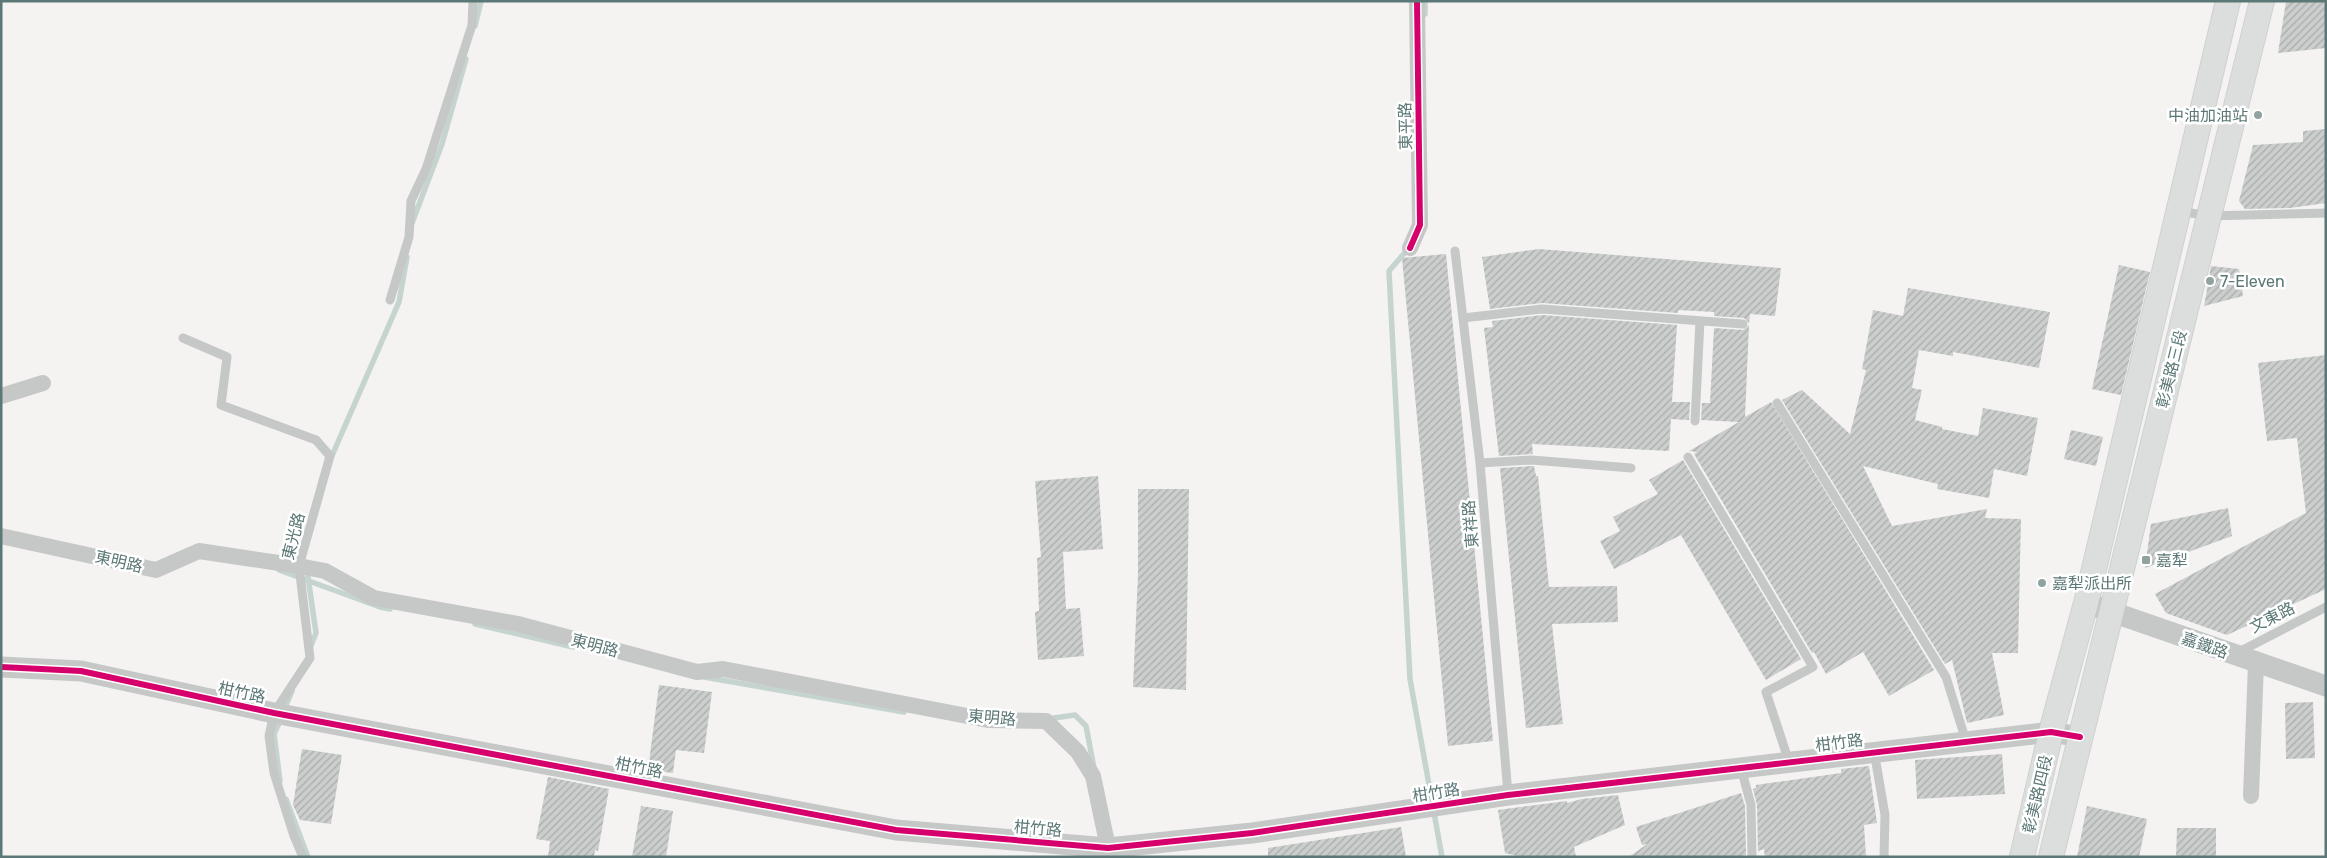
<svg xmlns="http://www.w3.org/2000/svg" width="2327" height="858" font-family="Rubik,'Noto Sans TC',sans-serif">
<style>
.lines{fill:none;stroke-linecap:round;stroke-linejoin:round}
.stream{stroke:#c6d4d0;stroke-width:5.5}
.building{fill:url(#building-hatch)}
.secondary-casing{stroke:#cfd1d0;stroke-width:26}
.service{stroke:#c6c8c8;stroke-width:9}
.minor{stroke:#c6c8c8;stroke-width:16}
.tertiary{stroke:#c6c8c8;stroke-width:21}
.secondary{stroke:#dcdede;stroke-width:24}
.cycleway-casing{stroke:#fff;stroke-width:9}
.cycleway{stroke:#d6006c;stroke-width:6}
.poi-dot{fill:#91a3a1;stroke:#fff;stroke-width:2}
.labels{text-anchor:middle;stroke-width:5;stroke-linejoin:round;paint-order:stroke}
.poi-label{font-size:16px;fill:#5b7876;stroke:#fff;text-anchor:start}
.street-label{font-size:16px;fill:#5b7876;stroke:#fff}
</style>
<defs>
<pattern id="building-hatch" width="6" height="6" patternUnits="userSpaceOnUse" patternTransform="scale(1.25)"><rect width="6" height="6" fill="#cbcecd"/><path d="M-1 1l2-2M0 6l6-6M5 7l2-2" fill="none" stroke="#a8acab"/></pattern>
</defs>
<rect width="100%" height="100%" fill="#f4f3f2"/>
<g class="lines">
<path class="stream" d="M 1425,14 L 1425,1
M 475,26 L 481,1
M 412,223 L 442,144 L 466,59
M 1408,249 L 1389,271 L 1410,679 L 1442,857
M 331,458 L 399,302 L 407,257
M 279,570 L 380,607 L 390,609
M 308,577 L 316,633 L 310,648
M 475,624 L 573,647
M 704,677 L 904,712
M 284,710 L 292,691
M 1047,719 L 1075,715 L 1086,726 L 1094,768
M 280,781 L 274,734 L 281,719
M 286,799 L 308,857"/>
</g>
<path class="building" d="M 2286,1 L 2326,1 L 2326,48 L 2278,53 Z
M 2326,129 L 2326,203 L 2290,208 L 2245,209 L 2239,201 L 2253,145 L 2303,142 L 2303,131 Z
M 1539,249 L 1781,268 L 1775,316 L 1750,314 L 1749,323 L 1744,318 L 1714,316 L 1714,312 L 1678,310 L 1678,313 L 1542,303 L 1490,309 L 1482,257 Z
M 1446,254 L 1493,741 L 1448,746 L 1402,258 Z
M 2119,265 L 2150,272 L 2121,395 L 2092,389 Z
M 2211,266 L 2239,269 L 2243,296 L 2204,306 Z
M 1908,288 L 2050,312 L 2039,368 L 1953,352 L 1953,356 L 1919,350 L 1912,388 L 1922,390 L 1915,420 L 1942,427 L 1942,429 L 1978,436 L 1983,408 L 2038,418 L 2027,476 L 1994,469 L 1989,498 L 1937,489 L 1938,484 L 1863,466 L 1892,526 L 1987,509 L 1985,518 L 2021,519 L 2018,653 L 1992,653 L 2004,715 L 1967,723 L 1952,660 L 1945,664 L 1782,400 L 1802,390 L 1850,434 L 1866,370 L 1862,369 L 1873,310 L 1903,316 Z
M 1542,315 L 1677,325 L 1672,402 L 1690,402 L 1689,420 L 1671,419 L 1669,451 L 1532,444 L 1533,454 L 1499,456 L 1484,328 L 1493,327 L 1492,321 Z
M 1749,325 L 1745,417 L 1771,402 L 1934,670 L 1889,696 L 1863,652 L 1826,674 L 1814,652 L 1812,653 L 1694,454 L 1697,452 L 1689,451 L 1739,422 L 1701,420 L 1702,403 L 1710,403 L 1714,328 L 1743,330 Z
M 2326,355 L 2326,589 L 2227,635 L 2166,613 L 2155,594 L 2306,513 L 2297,438 L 2267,441 L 2258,363 Z
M 2071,430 L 2103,437 L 2096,466 L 2064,459 Z
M 1683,460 L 1801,659 L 1766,680 L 1681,535 L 1614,569 L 1600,541 L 1620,531 L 1613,517 L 1658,494 L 1649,480 Z
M 1534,466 L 1536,476 L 1538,476 L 1549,587 L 1617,586 L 1618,622 L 1552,624 L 1563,724 L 1526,728 L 1500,468 Z
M 1098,476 L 1103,549 L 1063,552 L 1066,609 L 1080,608 L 1084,656 L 1038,660 L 1035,612 L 1039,611 L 1037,558 L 1041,557 L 1035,481 Z
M 1138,489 L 1189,489 L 1186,690 L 1133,687 L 1138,574 Z
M 2228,508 L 2232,536 L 2145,568 L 2151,524 Z
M 659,685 L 712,692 L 704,753 L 676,750 L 673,773 L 648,770 Z
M 2313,702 L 2315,758 L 2286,759 L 2285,703 Z
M 302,749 L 342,755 L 331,824 L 300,820 L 293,805 Z
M 2002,754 L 2005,794 L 1917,799 L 1915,760 Z
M 1869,766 L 1877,823 L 1864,825 L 1866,857 L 1765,857 L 1764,849 L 1758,851 L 1757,805 L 1753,789 L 1756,788 L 1756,785 L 1841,773 L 1841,769 Z
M 548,777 L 609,789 L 598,851 L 595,850 L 594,857 L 548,857 L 550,841 L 536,839 Z
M 1741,793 L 1745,806 L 1746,855 L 1739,857 L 1629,857 L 1647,844 L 1642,845 L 1636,827 Z
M 1618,795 L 1625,825 L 1574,847 L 1576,857 L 1522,857 L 1505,853 L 1498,810 L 1567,801 L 1567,803 L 1582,799 Z
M 641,806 L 673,811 L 666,857 L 632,857 Z
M 2087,806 L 2147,819 L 2139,857 L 2077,857 Z
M 1401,827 L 1406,857 L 1268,857 L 1268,848 Z
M 2177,828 L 2216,828 L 2216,857 L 2176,857 Z"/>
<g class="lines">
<g class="secondary-casing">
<path id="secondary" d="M 2022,857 L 2051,732 L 2086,603 L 2228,1
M 2051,857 L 2262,1"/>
</g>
<path class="service" d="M 2179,211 L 2209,216 L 2326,213
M 1455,251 L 1480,463 L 1508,794
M 390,300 L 409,237 L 411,201 L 426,169 L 472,25 L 473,1
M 1463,318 L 1542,309 L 1743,324
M 183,338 L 227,357 L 221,405 L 316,440 L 330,456 L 299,566 L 310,658 L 274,713 L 269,736 L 274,773 L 294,836 L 303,857
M 1777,403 L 1946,677 L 1966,741
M 1695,421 L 1700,321
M 1688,457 L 1813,667 L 1766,692 L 1789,762
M 1480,463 L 1532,460 L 1631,468
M 2237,653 L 2326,607
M 1874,751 L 1885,815 L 1884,857
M 1741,768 L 1751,805 L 1752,857"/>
<path class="minor" d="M 1410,248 L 1420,225 L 1417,1
M 1,396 L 43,383
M 1,536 L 156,570 L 199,551 L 299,566 L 325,571 L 374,598 L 518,624 L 697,672 L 723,669 L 988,720 L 1046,721 L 1078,752 L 1093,776 L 1110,857
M 2251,796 L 2256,663"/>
<path class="tertiary" d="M 2086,603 L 2326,686
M 1,667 L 81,671 L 274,713 L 896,830 L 1108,848 L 1252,833 L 1508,795 L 2051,732 L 2080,737"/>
<use href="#secondary" class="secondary"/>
<g class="cycleway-casing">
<path id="cycleway" d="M 1410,248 L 1420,225 L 1417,1
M 1,667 L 81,671 L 274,713 L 896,830 L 1108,848 L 1252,833 L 1508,795 L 2051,732 L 2080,737"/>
</g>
<use href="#cycleway" class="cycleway"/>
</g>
<g class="poi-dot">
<circle cx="2258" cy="115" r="5"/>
<circle cx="2210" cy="281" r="5"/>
<rect x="2141" y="555" width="10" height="10" rx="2.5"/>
<circle cx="2042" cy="583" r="5"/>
</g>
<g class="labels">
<g class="poi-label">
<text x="2248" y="121" text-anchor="end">中油加油站</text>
<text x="2220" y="287">7-Eleven</text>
<text x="2156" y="566">嘉犁</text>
<text x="2052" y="589">嘉犁派出所</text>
</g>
<g class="street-label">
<text transform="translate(1405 126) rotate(-91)" y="6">東平路</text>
<text transform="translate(2171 369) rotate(-76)" y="6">彰美路三段</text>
<text transform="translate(1470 524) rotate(-95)" y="6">東祥路</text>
<text transform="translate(293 536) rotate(-76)" y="6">東光路</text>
<text transform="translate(119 561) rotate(13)" y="6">東明路</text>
<text transform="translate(2272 617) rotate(-27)" y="6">文東路</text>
<text transform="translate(595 645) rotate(15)" y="6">東明路</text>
<text transform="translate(2205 645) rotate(19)" y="6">嘉鐵路</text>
<text transform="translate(242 692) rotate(12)" y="6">柑竹路</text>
<text transform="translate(992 717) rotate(5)" y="6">東明路</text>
<text transform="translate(1839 742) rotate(-7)" y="6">柑竹路</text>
<text transform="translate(639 767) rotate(11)" y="6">柑竹路</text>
<text transform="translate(1436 792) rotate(-9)" y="6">柑竹路</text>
<text transform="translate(2037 794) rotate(-77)" y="6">彰美路四段</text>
<text transform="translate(1038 828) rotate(5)" y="6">柑竹路</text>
</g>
</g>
<rect width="2327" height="858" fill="none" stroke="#5b7876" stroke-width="5"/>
</svg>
